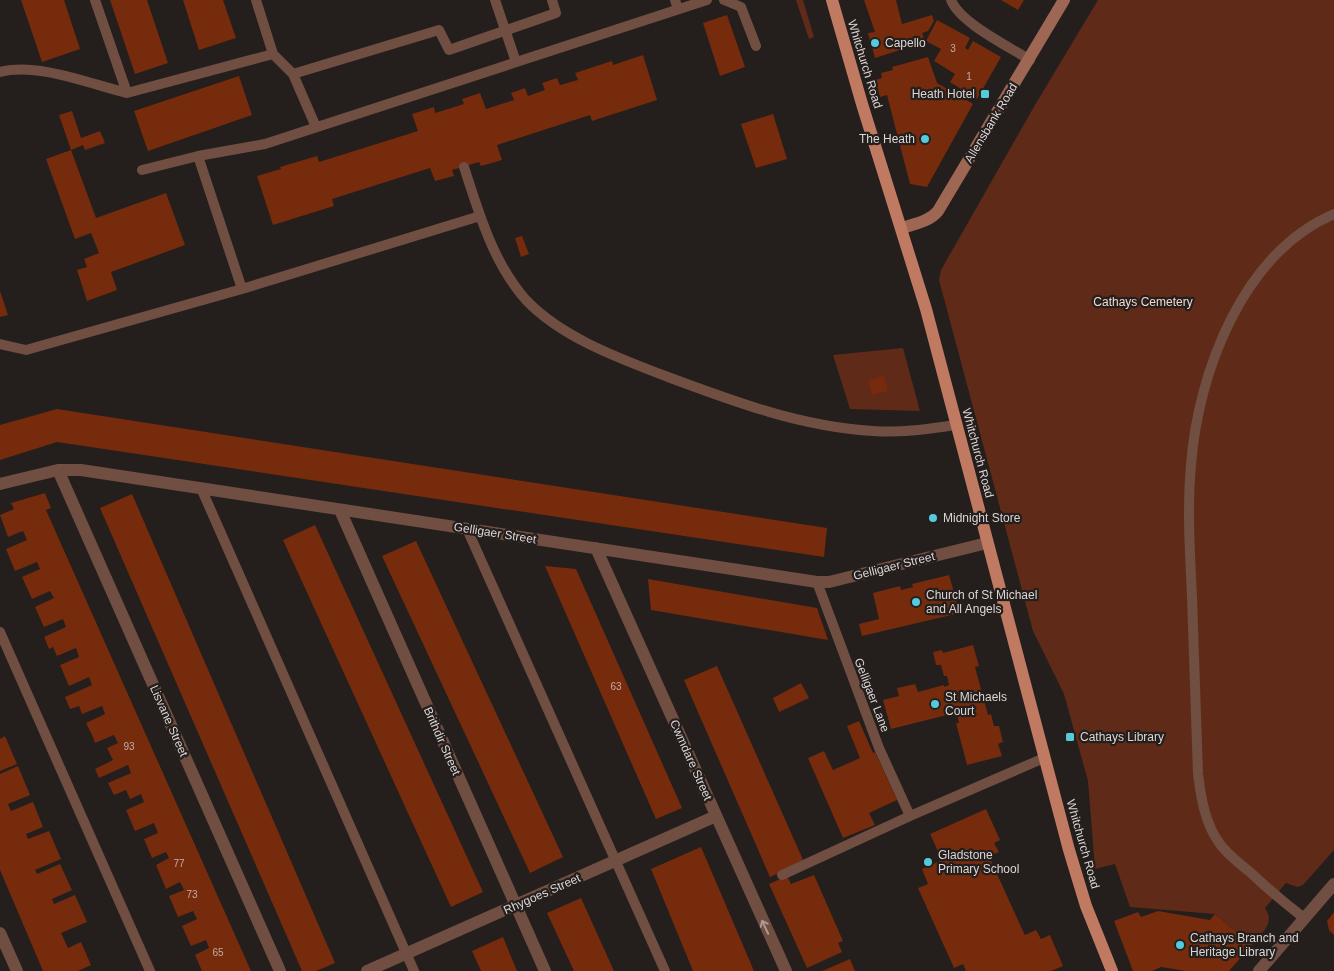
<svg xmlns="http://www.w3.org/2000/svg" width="1334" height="971" font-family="Helvetica,sans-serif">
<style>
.green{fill:#5f2b18}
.building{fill:#762b0d}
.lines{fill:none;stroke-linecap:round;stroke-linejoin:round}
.lane{stroke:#704e42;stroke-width:10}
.street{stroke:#704e42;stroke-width:12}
.secondary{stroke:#9e6754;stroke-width:12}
.primary{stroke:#c17a62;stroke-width:12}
.oneway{stroke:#ab9993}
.poi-dot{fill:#53cbdb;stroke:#241e1c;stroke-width:2}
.labels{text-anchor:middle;stroke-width:4.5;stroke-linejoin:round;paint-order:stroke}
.number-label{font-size:10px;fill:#c2aca4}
.poi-label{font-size:12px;fill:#dbd7d6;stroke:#241e1c;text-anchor:start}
.street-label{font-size:12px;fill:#dbd7d6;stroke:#241e1c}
.park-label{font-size:12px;fill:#f1d9d1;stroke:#241e1c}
</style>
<rect width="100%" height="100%" fill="#241e1c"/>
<path class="green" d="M 796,0 L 803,0 L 814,37 L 809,39 Z
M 1098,0 L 1334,0 L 1334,850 L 1303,885 L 1297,887 L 1286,883 L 1265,908 C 1276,923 1261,934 1252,945 L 1215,914 L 1130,907 L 1115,864 L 1095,869 L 1088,781 L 1064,694 L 1033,631 L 939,280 L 941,270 L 1035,105 Z
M 903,348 L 920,411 L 850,409 L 833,355 Z"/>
<path class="building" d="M 21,0 L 64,0 L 80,49 L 42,62 Z
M 110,0 L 147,0 L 168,63 L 135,74 Z
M 183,0 L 223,0 L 236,38 L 199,50 Z
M 864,0 L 896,0 L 902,24 L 932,15 L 934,21 L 928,31 L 922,33 L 925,42 L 875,58 L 868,33 L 875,32 Z
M 1001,0 L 1024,0 L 1018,10 Z
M 727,15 L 745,67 L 720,76 L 703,23 Z
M 937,20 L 970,38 L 965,48 L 968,50 L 973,41 L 1001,57 L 977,99 L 950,82 L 955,74 L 934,61 L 941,49 L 926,41 Z
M 643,55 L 657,100 L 592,121 L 590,115 L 497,145 L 502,160 L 481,166 L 479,162 L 452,170 L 454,176 L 435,181 L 430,168 L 332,199 L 334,206 L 273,225 L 257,176 L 281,169 L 280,167 L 317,156 L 319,162 L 418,131 L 412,114 L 434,107 L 435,113 L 464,104 L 462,99 L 480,93 L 486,109 L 514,100 L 511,93 L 525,88 L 528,96 L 545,90 L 542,83 L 557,78 L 560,85 L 578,80 L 575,73 L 612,61 L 613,65 Z
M 928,57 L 937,83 L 973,104 L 927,187 L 910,184 L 887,95 L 880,97 L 875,80 L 882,78 L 881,73 L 893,70 L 892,67 Z
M 239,76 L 252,115 L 148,151 L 134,111 Z
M 72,111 L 81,138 L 100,131 L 105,143 L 85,150 L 83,145 L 71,150 L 59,115 Z
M 773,114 L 787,159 L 756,168 L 741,124 Z
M 71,150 L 96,218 L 166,193 L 185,245 L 111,272 L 117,290 L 87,301 L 77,270 L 87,267 L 84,259 L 99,253 L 91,233 L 75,239 L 46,159 Z
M 522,236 L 529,254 L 521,257 L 515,238 Z
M 0,291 L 8,315 L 0,317 Z
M 884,376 L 888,391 L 872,395 L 868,380 Z
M 57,409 L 827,528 L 824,557 L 57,442 L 0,460 L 0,425 Z
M 45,493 L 51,508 L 46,510 L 251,971 L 202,971 L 195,955 L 209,948 L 206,940 L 191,946 L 182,926 L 197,919 L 193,911 L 178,917 L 169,896 L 184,890 L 180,882 L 166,889 L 156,865 L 169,858 L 166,852 L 152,858 L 144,839 L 158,833 L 154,823 L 135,831 L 126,810 L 144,802 L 141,794 L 130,799 L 126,790 L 114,795 L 108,783 L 131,773 L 128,765 L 99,778 L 95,769 L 113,760 L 107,748 L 118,743 L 114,735 L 95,743 L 92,735 L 86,723 L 105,714 L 102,706 L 82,714 L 79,706 L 70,709 L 65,697 L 92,685 L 89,677 L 69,686 L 60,665 L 79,657 L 76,648 L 57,656 L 53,647 L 49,649 L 44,637 L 66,627 L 63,619 L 44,627 L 35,607 L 54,598 L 50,591 L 32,599 L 22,577 L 40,569 L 37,562 L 15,571 L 6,549 L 27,540 L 23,531 L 8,537 L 0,515 L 14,509 L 11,503 Z
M 132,494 L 335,963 L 316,971 L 302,971 L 100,508 Z
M 315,525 L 483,892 L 451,907 L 283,540 Z
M 416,541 L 563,857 L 530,873 L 382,556 Z
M 545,566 L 576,569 L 682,808 L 656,819 Z
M 949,575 L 960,613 L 862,636 L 859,624 L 879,619 L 873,593 L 900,586 L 901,590 L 913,587 L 912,584 Z
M 648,579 L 817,608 L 828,640 L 651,610 Z
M 973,645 L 979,666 L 975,667 L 988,715 L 991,714 L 994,726 L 999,726 L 1003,742 L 998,744 L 1002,756 L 967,765 L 956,723 L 959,723 L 956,708 L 950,710 L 951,714 L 891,729 L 883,700 L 899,696 L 897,688 L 915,684 L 918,692 L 944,685 L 944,687 L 949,685 L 947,676 L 944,676 L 941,665 L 936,665 L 933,652 L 942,650 L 943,653 Z
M 717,666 L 804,862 L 770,877 L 684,680 Z
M 801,683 L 809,698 L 779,712 L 773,698 Z
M 859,721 L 873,753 L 875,752 L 897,800 L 869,813 L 875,825 L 843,838 L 808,758 L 824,751 L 833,770 L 860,758 L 847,726 Z
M 5,736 L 17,764 L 0,771 L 0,739 Z
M 18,766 L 30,795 L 8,804 L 11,811 L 33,802 L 43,827 L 26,834 L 28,839 L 49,831 L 61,859 L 35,870 L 37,874 L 60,864 L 72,890 L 52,899 L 54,904 L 75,895 L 87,922 L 61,933 L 68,948 L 81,942 L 91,965 L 78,971 L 43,971 L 0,870 L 0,774 Z
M 986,809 L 1000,840 L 994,843 L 999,852 L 989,856 L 1022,929 L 1025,935 L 1036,930 L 1041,939 L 1050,935 L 1063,966 L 1051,971 L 966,971 L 963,964 L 954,968 L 918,888 L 928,884 L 922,869 L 942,860 L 930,834 Z
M 701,847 L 754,971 L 693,971 L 651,869 Z
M 814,875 L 843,941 L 838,943 L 842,952 L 807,968 L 769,884 L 787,876 L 791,884 Z
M 581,898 L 614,971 L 574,971 L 547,913 Z
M 1158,911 L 1210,920 L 1215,914 L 1252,945 L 1229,971 L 1186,971 L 1161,967 L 1152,971 L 1133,971 L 1114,921 L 1138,912 L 1141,917 Z
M 1334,912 L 1334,935 L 1329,930 L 1327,921 Z
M 503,937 L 517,971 L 481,971 L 472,951 Z
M 850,959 L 855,971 L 822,971 Z"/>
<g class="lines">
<path class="lane" d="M 95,0 L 127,93 L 273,54
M 256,0 L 273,54 L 293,74
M 495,0 L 516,62
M 675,0 L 678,9
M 724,0 L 741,7 L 756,46
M 951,0 C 960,23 1008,46 1030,60
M 0,72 C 37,62 90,84 127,93
M 316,127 L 293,74 L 439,30 L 449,50 L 556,13 L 552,0
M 198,156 L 242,289
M 464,167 C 479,213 493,263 526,300 C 562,338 621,359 668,377 C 735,402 802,427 873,431 C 901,433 929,429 956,425
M 142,170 L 198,156 L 265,144 L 707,0
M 0,344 L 26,350 L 242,289 L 480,216
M 201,488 L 414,971
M 467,529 L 665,971
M 817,582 L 879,748 L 910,816 L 1044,758
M 0,632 L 150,971
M 782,875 L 910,816
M 1304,918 C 1286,904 1268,889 1251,873 C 1240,864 1228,855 1220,844 C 1205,824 1201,798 1198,774 C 1196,715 1194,656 1192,597 C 1190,553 1187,509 1191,465 C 1198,372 1243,253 1334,214"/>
<path class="street" d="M 58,470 L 280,971
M 0,484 L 58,470 L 81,470 L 817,582 L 829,582 L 987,543
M 340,510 L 545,971
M 596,548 L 786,971
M 0,933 L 17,971
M 367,971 L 716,816
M 1259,971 L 1334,884"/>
<path class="secondary" d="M 902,228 C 915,224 930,221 938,211 L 1064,0"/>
<path class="primary" d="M 832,0 L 862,104 L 926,309 L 1069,850 L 1086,906 L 1112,971"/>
</g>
<defs><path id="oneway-shaft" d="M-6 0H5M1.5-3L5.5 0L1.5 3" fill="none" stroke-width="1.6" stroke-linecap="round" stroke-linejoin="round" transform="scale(1.25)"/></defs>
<use class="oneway" href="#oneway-shaft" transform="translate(765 927) rotate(-115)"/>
<g class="poi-dot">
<circle cx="875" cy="43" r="5"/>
<rect x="980" y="89" width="10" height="10" rx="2.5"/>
<circle cx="925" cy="139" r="5"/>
<circle cx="933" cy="518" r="5"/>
<circle cx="916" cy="602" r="5"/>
<circle cx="935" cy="704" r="5"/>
<rect x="1065" y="732" width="10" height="10" rx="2.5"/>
<circle cx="928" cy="862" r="5"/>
<circle cx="1180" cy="945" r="5"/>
</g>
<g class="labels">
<g class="number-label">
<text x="953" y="52">3</text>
<text x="969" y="80">1</text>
<text x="616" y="690">63</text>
<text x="129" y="750">93</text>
<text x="179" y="867">77</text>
<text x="192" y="898">73</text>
<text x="218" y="956">65</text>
</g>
<g class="poi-label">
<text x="885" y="47">Capello</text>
<text x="975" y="98" text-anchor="end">Heath Hotel</text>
<text x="915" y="143" text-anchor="end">The Heath</text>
<text x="943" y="522">Midnight Store</text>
<text x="926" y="599">Church of St Michael<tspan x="926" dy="14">and All Angels</tspan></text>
<text x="945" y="701">St Michaels<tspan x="945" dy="14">Court</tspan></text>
<text x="1080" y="741">Cathays Library</text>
<text x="938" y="859">Gladstone<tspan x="938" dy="14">Primary School</tspan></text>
<text x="1190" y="942">Cathays Branch and<tspan x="1190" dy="14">Heritage Library</tspan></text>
</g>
<g class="street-label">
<text transform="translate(865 64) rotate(73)" y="4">Whitchurch Road</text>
<text transform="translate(991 123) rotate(-59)" y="4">Allensbank Road</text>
<text transform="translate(978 453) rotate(75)" y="4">Whitchurch Road</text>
<text transform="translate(495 533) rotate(9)" y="4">Gelligaer Street</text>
<text transform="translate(894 566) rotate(-14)" y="4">Gelligaer Street</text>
<text transform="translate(872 695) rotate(69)" y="4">Gelligaer Lane</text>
<text transform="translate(169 721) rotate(66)" y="4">Lisvane Street</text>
<text transform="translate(442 741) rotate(66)" y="4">Brithdir Street</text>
<text transform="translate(691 760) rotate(66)" y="4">Cwmdare Street</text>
<text transform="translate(1083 844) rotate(74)" y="4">Whitchurch Road</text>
<text transform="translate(542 894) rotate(-24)" y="4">Rhygoes Street</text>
</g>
<g class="park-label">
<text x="1143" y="306">Cathays Cemetery</text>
</g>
</g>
</svg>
